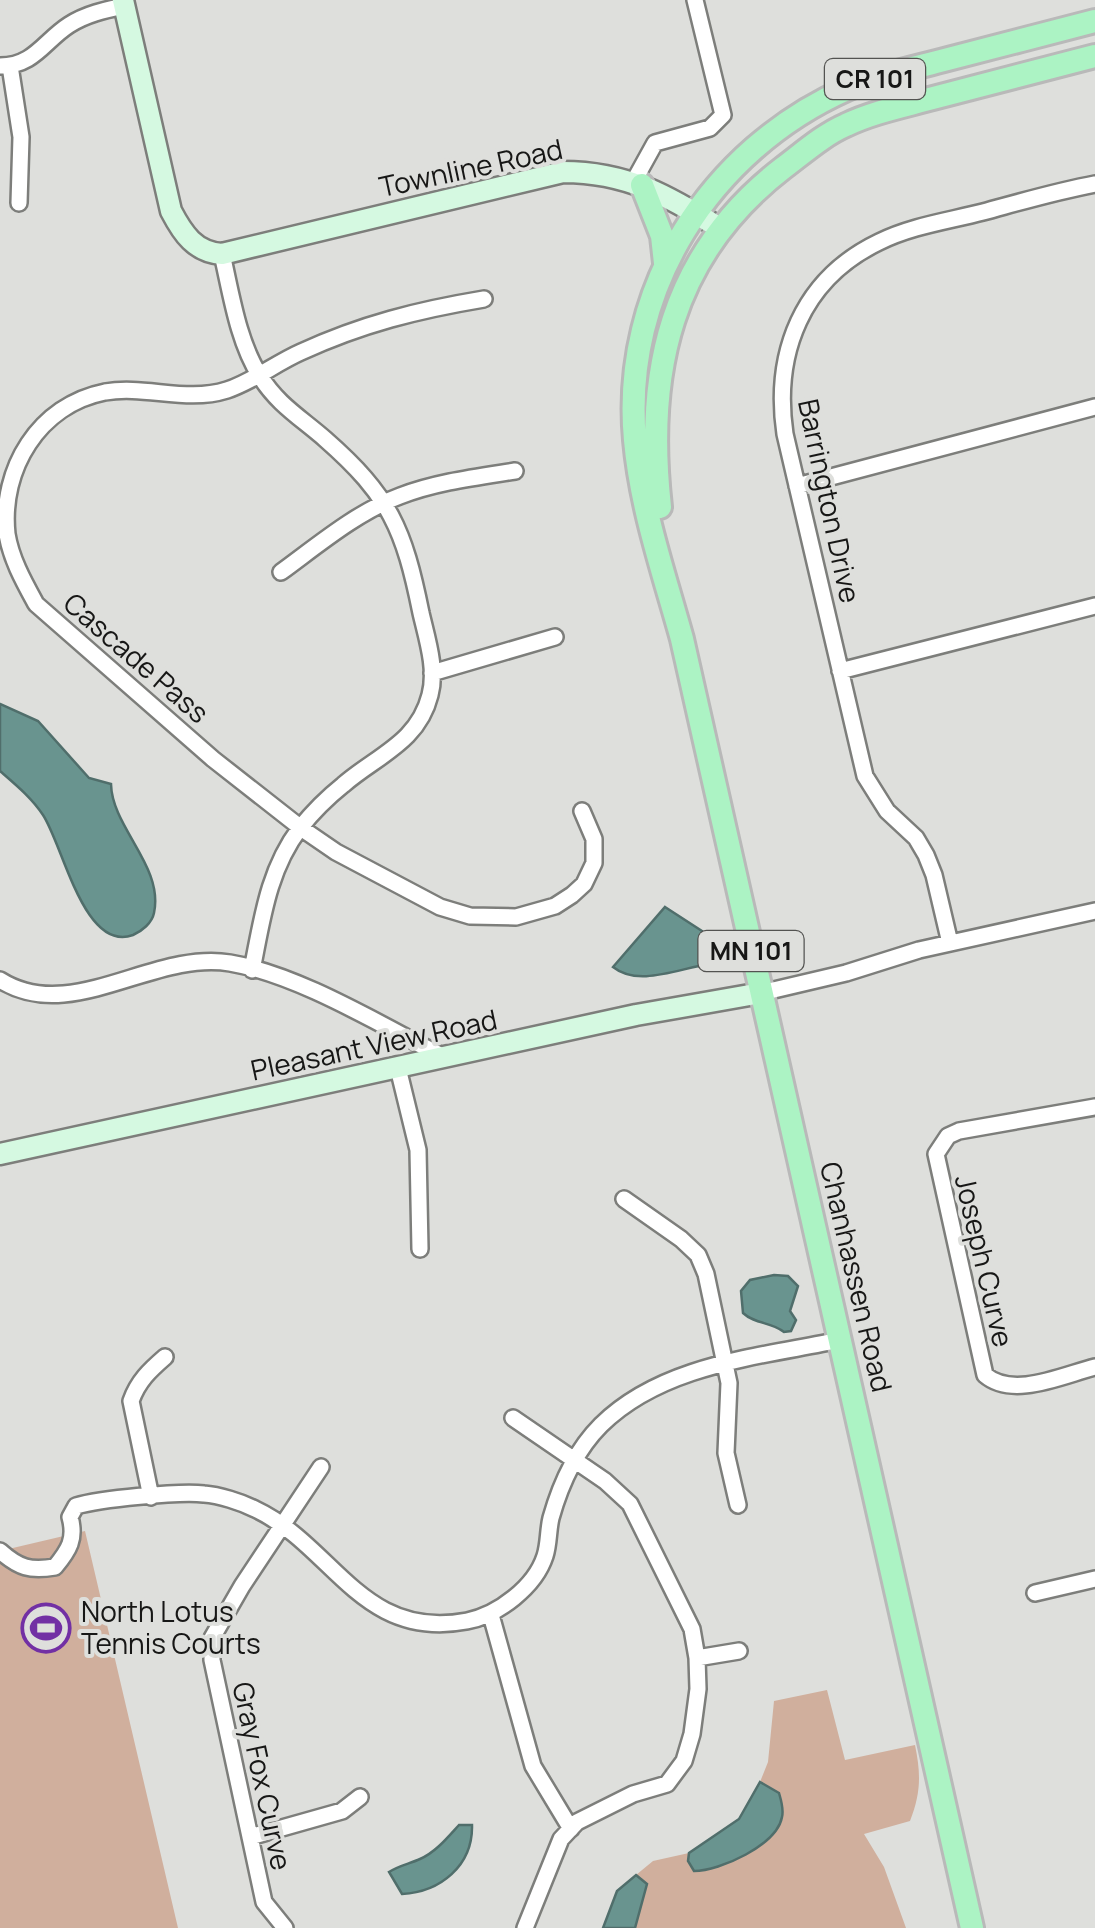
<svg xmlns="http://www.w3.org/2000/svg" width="1095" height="1928" font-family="Manrope,sans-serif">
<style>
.green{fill:#d0af9d}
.water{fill:#69948f;stroke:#506e6b;stroke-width:2.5}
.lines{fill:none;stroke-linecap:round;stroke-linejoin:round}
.street-casing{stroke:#7d7e7b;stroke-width:20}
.secondary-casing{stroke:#7d7e7b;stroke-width:25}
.primary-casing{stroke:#b9b9b9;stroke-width:28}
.street{stroke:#fff;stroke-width:15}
.secondary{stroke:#d5f9e1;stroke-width:20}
.primary{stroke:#acf3c4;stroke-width:22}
.labels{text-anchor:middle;stroke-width:8;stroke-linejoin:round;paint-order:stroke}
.shield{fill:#dedfdc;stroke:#535351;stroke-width:2.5}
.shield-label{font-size:25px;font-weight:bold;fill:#171716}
.street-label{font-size:28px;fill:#171716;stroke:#dedfdc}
.poi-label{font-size:28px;fill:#171716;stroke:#dedfdc;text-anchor:start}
</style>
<rect width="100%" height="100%" fill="#dedfdc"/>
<path class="green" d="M 85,1531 L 178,1928 L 0,1928 L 0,1551 Z
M 827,1690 L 845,1760 L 915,1745 C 921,1774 921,1793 910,1821 L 864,1834 L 884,1867 L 906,1928 L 635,1928 L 647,1884 L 636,1875 L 653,1861 L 689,1853 L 688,1861 L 777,1830 L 782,1817 L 779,1793 L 760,1782 L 768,1762 L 774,1701 Z"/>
<path class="water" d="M 0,704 L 38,721 L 89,778 L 111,784 C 112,828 164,866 154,913 C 152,923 142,931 133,935 C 84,953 63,845 43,815 C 32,798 15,784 0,771 Z
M 665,907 L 702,931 L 711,964 C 682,967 639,988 613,967 Z
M 774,1275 L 788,1276 L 798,1286 L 790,1311 L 796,1320 L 791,1331 L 784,1332 C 770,1321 756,1325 743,1313 L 741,1291 L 750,1280 Z
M 760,1782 L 779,1793 C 781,1800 784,1809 782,1817 C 777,1845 720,1871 694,1871 L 688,1861 L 689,1853 L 739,1819 Z
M 459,1825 L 472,1825 C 473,1866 440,1892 402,1894 L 389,1872 C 400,1865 409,1864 420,1859 C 436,1852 448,1837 459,1825 Z
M 636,1875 L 647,1884 L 635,1928 L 603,1928 L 617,1891 Z"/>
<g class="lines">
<g class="street-casing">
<path id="street" d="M 0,66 C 34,66 44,41 69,25 C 86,14 105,10 124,6
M 10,66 L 21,137 L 19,203
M 634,181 L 655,143 L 710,128 L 723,115 L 695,0
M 222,254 C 231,293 238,342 260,376 C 277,404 301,418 325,439 C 390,496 404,529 421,613 C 427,639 437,669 430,695 C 418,743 376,756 343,785 C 328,797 312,813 300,828 C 268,870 262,920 252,970
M 484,299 C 418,310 362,324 301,352 C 276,363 252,382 227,390 C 186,403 146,385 105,392 C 39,405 0,469 7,534 C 11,559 24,582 36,604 L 213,759 L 301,828 L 336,852 L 440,907 L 470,916 L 516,917 L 555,906 L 572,895 L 584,884 L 594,863 L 594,839 L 582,811
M 797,486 L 1095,407
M 281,572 C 318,545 357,512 400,496 C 436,482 477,477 515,471
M 840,671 L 1095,606
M 432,673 L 555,637
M 950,943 L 934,875 L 926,855 L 916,838 L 887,811 L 865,776 L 785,434 C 773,353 802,279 879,242 C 911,226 948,221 983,212 C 1020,202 1057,191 1095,184
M 0,980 C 71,1025 153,950 230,963 C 300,975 382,1026 446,1058
M 761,993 L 846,973 L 919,950 L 1095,911
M 398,1068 L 418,1150 L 420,1249
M 1095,1107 L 959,1131 L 948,1136 L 936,1154 L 985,1375 C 1013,1399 1063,1375 1095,1367
M 624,1199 L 681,1239 L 698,1255 L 706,1274 L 729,1383 L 726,1453 L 738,1505
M 513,1418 L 605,1481 L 630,1504 L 692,1629 L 697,1658 L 698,1689 L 692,1734 L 684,1761 L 667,1784 L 633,1794 L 577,1822 L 561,1839 L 525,1928
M 151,1497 L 131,1401 C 138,1381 150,1370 165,1357
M 0,1551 C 19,1568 30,1571 55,1567 C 69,1550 76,1539 70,1517 L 76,1506 C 99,1499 180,1491 204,1494 C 219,1495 241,1502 255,1509 C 334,1546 361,1641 467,1621 C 498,1615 535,1587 545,1556 C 549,1544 548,1530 551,1518 C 560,1486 576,1450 601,1425 C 663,1364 759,1357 840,1340
M 1035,1593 L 1095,1579
M 491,1615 L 533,1766 L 571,1829
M 697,1658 L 739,1651
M 250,1837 L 342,1811 L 360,1797
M 285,1928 L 264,1902 L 212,1660 L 212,1638 L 242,1586 L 321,1467"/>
</g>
<g class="secondary-casing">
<path id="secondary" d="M 123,0 L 171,211 C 183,234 195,252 222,254 L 563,172 C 627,172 669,196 721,229
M 0,1154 L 636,1015 L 761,993"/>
</g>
<g class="primary-casing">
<path id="primary" d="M 642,185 L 662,236 L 665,263
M 660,507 C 645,373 670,255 783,168 C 803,153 823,135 846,125 C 873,112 904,106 933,98 C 987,84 1041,70 1095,56
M 972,1928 L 682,639 C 664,574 641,508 635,440 C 621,289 710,150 847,89 C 879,75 915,68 948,59 C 997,46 1046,34 1095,21"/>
</g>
<use href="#street" class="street"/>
<use href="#secondary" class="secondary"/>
<use href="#primary" class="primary"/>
</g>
<defs>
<g id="stadium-ring" transform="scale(2.5)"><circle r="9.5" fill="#dedfdc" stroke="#7230a4" stroke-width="1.5"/><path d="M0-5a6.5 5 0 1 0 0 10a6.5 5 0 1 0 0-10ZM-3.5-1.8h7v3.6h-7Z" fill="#7230a4"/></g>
</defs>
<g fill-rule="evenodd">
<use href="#stadium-ring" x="46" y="1628"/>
</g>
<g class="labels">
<g class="shield">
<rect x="825" y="59" width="100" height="40" rx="8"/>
<rect x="698.5" y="931" width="105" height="40" rx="8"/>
</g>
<g class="shield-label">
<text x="875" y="88">CR 101</text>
<text x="751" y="960">MN 101</text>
</g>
<g class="street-label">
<text transform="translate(471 168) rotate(-12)" y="10">Townline Road</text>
<text transform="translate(829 501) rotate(78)" y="10">Barrington Drive</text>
<text transform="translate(136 658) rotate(41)" y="10">Cascade Pass</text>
<text transform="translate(374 1045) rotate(-12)" y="10">Pleasant View Road</text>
<text transform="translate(984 1261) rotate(77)" y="10">Joseph Curve</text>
<text transform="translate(856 1277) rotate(77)" y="10">Chanhassen Road</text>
<text transform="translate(262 1776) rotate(78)" y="10">Gray Fox Curve</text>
</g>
<g class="poi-label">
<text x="81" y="1622">North Lotus<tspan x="81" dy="32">Tennis Courts</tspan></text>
</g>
</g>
</svg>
